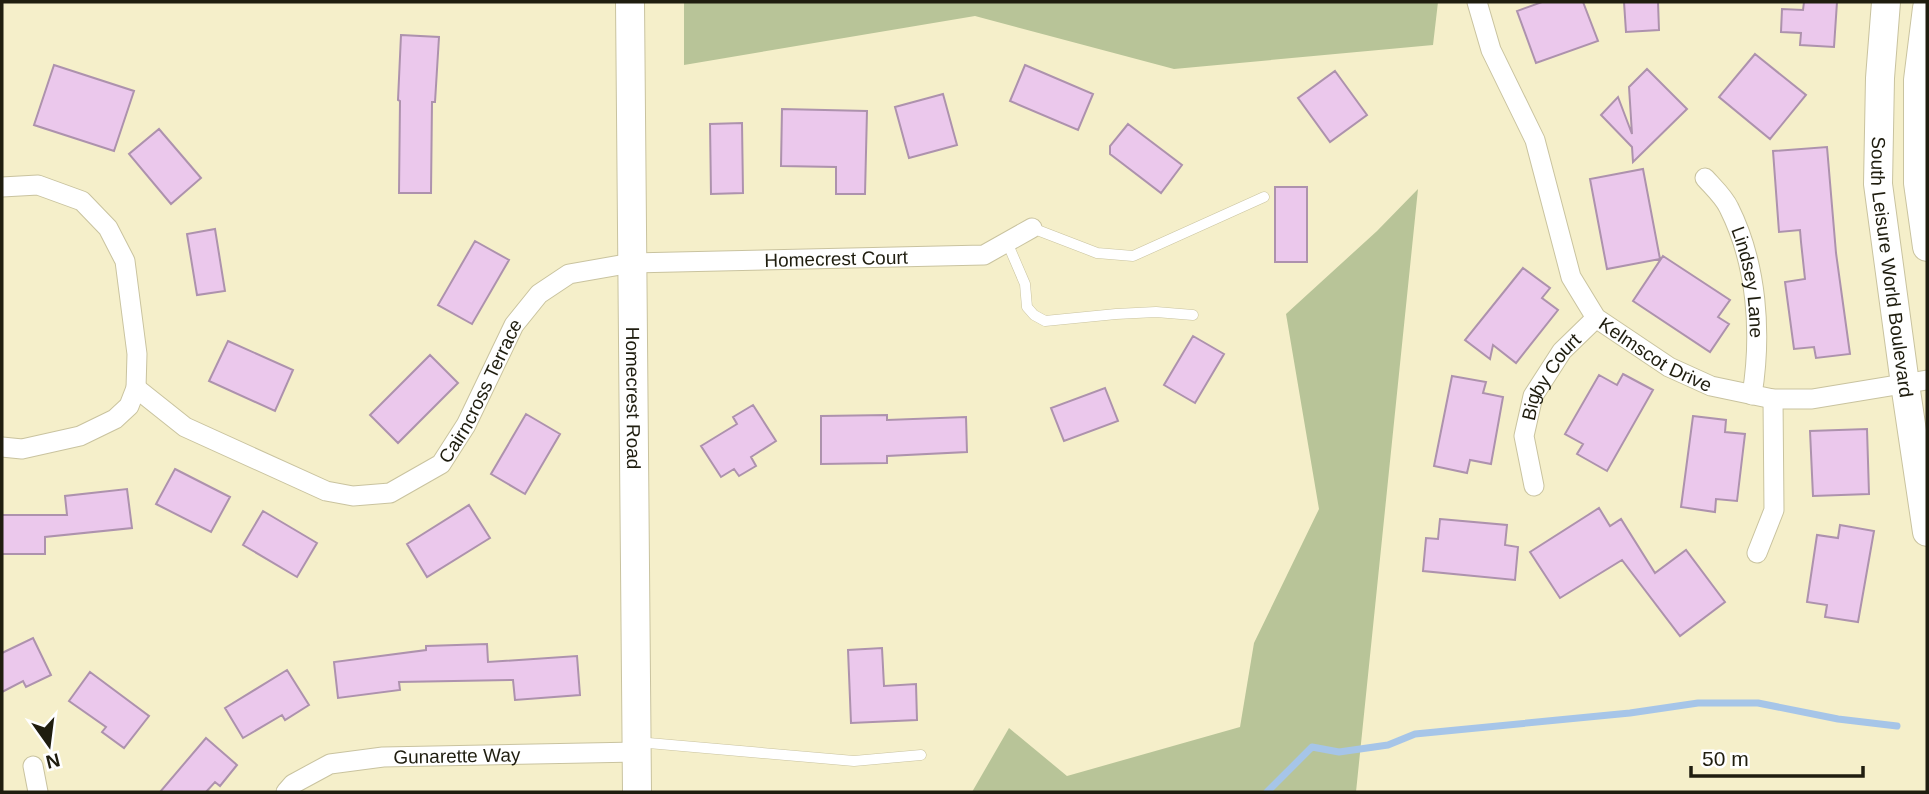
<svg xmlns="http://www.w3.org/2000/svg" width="1929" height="794" font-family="Helvetica,sans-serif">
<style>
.forest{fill:#b8c498}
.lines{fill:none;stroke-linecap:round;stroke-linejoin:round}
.stream{stroke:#a6c5e8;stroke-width:7}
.building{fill:#ebc8ec;stroke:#ad92ad;stroke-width:2}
.lane-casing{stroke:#c9c39f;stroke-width:11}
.street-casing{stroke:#c9c39f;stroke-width:21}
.secondary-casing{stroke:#c9c39f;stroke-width:30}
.lane{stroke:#fff;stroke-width:10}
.street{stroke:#fff;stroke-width:19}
.secondary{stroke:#fff;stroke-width:28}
.labels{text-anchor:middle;stroke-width:5;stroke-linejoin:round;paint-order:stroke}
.street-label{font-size:19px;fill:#1f1d0f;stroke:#fff}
</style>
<rect width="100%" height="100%" fill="#f5efca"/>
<path class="forest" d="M 684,2 L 1438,2 L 1433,45 L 1174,69 L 975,16 L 684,65 Z
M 1418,189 L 1356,792 L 972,792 L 1009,728 L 1067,776 L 1240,727 L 1254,643 L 1319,509 L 1286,314 L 1377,231 Z"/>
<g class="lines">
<path class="stream" d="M 1267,792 L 1312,747 L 1339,752 L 1388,745 L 1415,734 L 1630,713 L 1698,703 L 1758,703 L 1838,719 L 1897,726"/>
</g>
<path class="building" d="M 1542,2 L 1583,2 L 1598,41 L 1536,63 L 1517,11 Z
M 1624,2 L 1658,2 L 1659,30 L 1626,32 Z
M 1804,2 L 1837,2 L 1834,47 L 1800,45 L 1801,33 L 1781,32 L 1782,9 L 1803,10 Z
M 401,35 L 439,37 L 435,102 L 432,102 L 431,193 L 399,193 L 400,101 L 398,100 Z
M 1755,54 L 1806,95 L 1770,139 L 1719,97 Z
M 54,65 L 134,91 L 114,151 L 34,125 Z
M 1025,65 L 1093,94 L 1078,130 L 1010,101 Z
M 1647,69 L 1687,109 L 1633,162 L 1632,147 L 1601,115 L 1618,97 L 1632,134 L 1629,87 Z
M 1335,71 L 1367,115 L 1330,142 L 1298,98 Z
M 943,94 L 957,145 L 909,158 L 895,107 Z
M 782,109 L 867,111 L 865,194 L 836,194 L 836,167 L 781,166 Z
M 742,123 L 743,193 L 711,194 L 710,124 Z
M 1128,124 L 1182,165 L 1161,193 L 1110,154 L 1110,146 Z
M 159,129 L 201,178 L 171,204 L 129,154 Z
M 1827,147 L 1836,253 L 1850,354 L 1816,358 L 1814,347 L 1794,349 L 1785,282 L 1805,279 L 1801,242 L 1800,230 L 1779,232 L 1773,151 Z
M 1643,169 L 1660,259 L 1607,269 L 1590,179 Z
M 1275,187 L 1307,187 L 1307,262 L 1275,262 Z
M 215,229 L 225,291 L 197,295 L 187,234 Z
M 475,241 L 509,260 L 472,324 L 438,305 Z
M 1663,256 L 1730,300 L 1718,317 L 1729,324 L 1710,352 L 1633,301 Z
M 1523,268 L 1550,288 L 1542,298 L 1558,310 L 1516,363 L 1493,345 L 1490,359 L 1465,340 Z
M 1193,336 L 1224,354 L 1195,403 L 1164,385 Z
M 228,341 L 293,370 L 275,411 L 209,381 Z
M 430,355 L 458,383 L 398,443 L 370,415 Z
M 1623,374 L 1653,390 L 1607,471 L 1577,454 L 1583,444 L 1565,434 L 1599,375 L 1617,385 Z
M 1452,376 L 1486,382 L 1483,393 L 1503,397 L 1491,464 L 1470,460 L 1467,473 L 1434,466 Z
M 1105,388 L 1118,421 L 1064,441 L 1051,408 Z
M 753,405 L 776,441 L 751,457 L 756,466 L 739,476 L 734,469 L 721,477 L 701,446 L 737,424 L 733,417 Z
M 526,414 L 560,434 L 525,494 L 491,474 Z
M 887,415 L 887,420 L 966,417 L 967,452 L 887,456 L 887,463 L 821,464 L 821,416 Z
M 1693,416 L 1726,420 L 1725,432 L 1745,434 L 1737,501 L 1716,499 L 1715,512 L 1681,507 Z
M 1867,429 L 1869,494 L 1813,496 L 1810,431 Z
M 175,469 L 230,497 L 211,532 L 156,504 Z
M 127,489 L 132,528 L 45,537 L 45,554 L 2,554 L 2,515 L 67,515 L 65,496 Z
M 469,505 L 490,538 L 427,577 L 407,544 Z
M 1599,508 L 1610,526 L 1621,519 L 1655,573 L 1686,550 L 1725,602 L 1680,636 L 1622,560 L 1560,598 L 1530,552 Z
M 263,511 L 317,543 L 297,577 L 243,545 Z
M 1440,519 L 1507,525 L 1505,545 L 1518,547 L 1515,580 L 1423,571 L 1426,538 L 1438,539 Z
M 1840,525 L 1874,531 L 1858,622 L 1825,617 L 1827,605 L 1807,602 L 1817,535 L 1838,538 Z
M 33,638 L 51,675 L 26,687 L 23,681 L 2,692 L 2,653 Z
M 487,644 L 488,662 L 577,656 L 580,695 L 515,700 L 513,680 L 399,682 L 400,690 L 338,698 L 334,662 L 426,650 L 426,646 Z
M 882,648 L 884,686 L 916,684 L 917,720 L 851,723 L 848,650 Z
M 287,670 L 309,705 L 285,720 L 282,715 L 243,738 L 225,708 Z
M 90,672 L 149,716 L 124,748 L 102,732 L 106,727 L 69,701 Z
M 206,738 L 237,765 L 220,786 L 215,782 L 206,792 L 160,792 Z"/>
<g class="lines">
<g class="lane-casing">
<path id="lane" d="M 1032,228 L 1097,253 L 1133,256 L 1264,197
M 1007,242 L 1025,284 L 1027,307 L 1034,315 L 1045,321 L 1116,314 L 1156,312 L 1193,315
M 637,742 L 854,761 L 921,755"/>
</g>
<g class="street-casing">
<g id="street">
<path id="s1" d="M 1477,2 L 1491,50 L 1535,140 L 1571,277 L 1596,318 L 1669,367 L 1711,386 L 1773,399 L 1812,399 L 1927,380"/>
<path id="s2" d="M 1705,178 C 1713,187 1724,197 1729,208 C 1757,264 1762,333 1752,395"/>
<path d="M 2,187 L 38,185 L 82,201 L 108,228 L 125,261 L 137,354 L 136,388 L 129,406 L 115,419 L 80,436 L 22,449 L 2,447"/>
<path id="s3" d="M 136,388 L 185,427 L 326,491 L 353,496 L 390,493 L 441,464 L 466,425 L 514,325 L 539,294 L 569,274 L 632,263 L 984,255 L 1032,228"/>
<path id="s4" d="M 1534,486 L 1524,436 L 1533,396 L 1562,351 L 1596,318"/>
<path d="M 1757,553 L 1774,510 L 1773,399"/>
<path d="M 33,766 L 38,792"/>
<path id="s5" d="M 286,792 L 293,784 L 330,764 L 383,757 L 637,752"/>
</g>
</g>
<g class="secondary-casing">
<g id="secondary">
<path id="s6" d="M 630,2 L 637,792"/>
<path id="s7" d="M 1886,2 L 1880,78 L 1878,184 L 1905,384 L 1927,532"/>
<path d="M 1927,8 L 1918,80 L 1918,183 L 1927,247"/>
</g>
</g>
<use href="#lane" class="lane"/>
<use href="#street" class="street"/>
<use href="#secondary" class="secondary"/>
</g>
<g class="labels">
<g class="street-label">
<text dy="7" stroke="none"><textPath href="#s3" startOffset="842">Homecrest Court</textPath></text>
<text dy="7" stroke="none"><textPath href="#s7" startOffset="266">South Leisure World Boulevard</textPath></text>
<text dy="7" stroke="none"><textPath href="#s2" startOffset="116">Lindsey Lane</textPath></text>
<text dy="7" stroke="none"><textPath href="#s1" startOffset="410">Kelmscot Drive</textPath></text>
<text dy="7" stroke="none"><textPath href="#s4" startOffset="117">Bigby Court</textPath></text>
<text dy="7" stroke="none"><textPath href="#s3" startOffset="424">Cairncross Terrace</textPath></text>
<text dy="7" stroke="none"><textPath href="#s6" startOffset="396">Homecrest Road</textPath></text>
<text dy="7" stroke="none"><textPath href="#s5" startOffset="180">Gunarette Way</textPath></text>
</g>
</g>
<rect width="1929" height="794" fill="none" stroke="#1f1d0f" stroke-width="7"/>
<g transform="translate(49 745) rotate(166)" stroke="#ffffff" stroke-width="5" paint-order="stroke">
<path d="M0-5L12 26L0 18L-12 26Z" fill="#1f1d0f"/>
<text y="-10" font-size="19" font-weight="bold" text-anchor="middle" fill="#1f1d0f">N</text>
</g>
<path d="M1691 766v10h172v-10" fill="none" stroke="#1f1d0f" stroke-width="3.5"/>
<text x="1702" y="766" font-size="21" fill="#1f1d0f" stroke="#ffffff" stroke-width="5" paint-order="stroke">50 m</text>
</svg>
